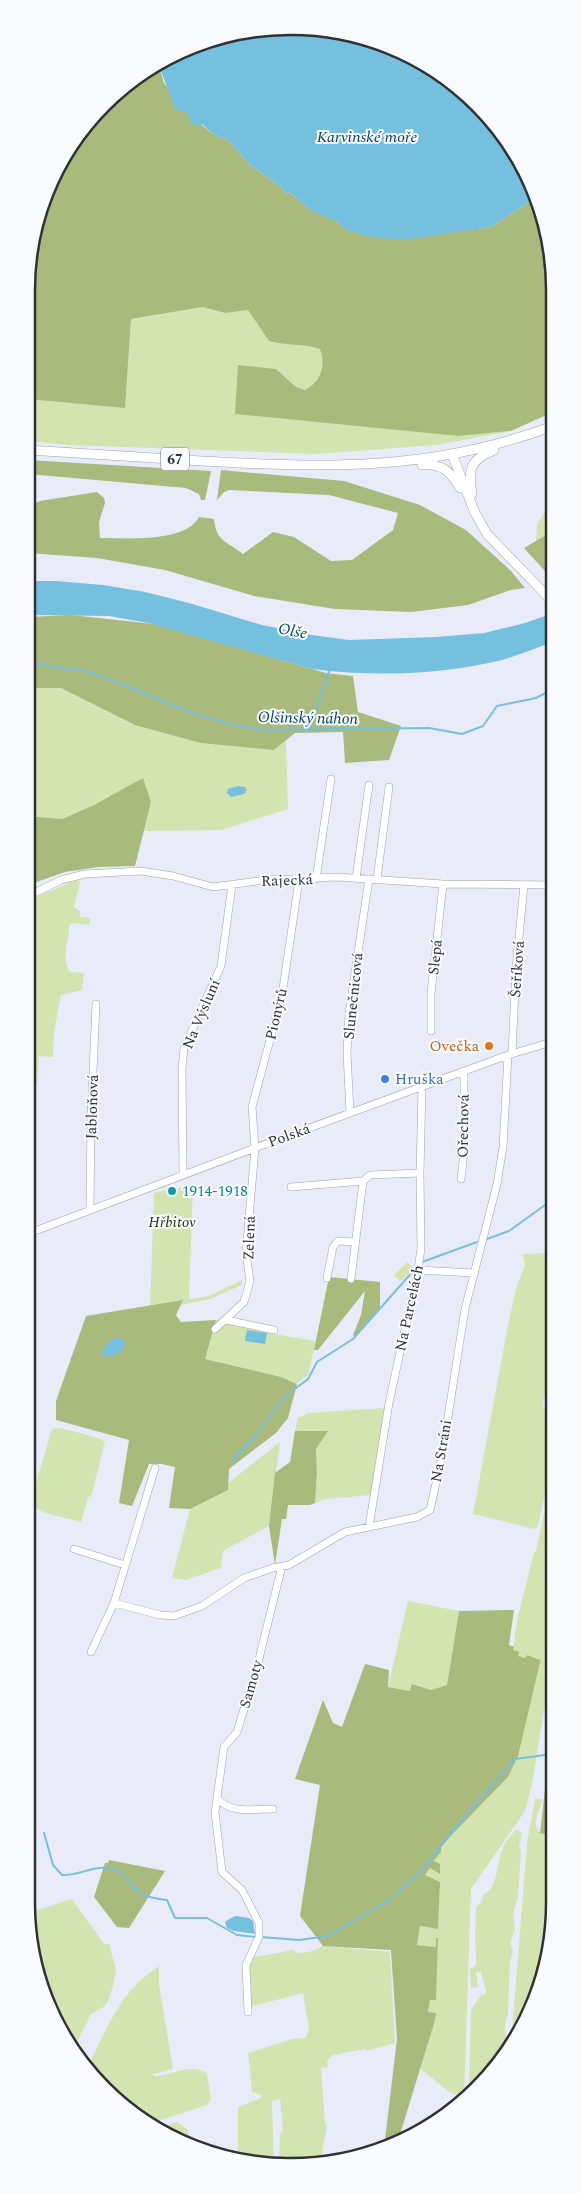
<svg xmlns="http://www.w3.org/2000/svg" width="581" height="2193" font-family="Spectral,serif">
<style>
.green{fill:#d4e4b0;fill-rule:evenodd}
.forest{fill:#a9ba7c}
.water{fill:#76c0df}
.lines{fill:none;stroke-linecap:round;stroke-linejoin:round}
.stream{stroke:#76c0df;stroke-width:2}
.minor-casing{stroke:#9fa1ac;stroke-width:8}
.major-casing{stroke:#9fa1ac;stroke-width:10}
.minor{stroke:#fff;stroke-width:7}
.major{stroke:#fff;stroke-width:9}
.food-dot{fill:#e8710a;stroke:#f8fafe;stroke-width:2}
.shop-dot{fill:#3f7fe0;stroke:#f8fafe;stroke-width:2}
.culture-dot{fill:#0f9aa8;stroke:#f8fafe;stroke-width:2}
.labels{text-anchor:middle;stroke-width:4;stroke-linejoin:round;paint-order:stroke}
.shield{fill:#f8fafe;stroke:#6c6d71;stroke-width:1}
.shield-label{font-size:14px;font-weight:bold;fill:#303135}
.street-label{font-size:15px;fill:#303135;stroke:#f8fafe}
.food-label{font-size:15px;fill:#c56008;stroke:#f8fafe;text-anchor:end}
.shop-label{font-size:15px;fill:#366cbe;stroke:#f8fafe;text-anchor:start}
.culture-label{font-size:15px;fill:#0d838f;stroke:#f8fafe;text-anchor:start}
.park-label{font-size:15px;font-style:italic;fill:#273101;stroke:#f8fafe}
.water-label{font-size:16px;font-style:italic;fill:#004358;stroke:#f8fafe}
.rim{fill:none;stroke:#303135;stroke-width:2.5}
</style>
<rect width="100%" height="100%" fill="#e9ecf8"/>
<path class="green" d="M 203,307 L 225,313 L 248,309 L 269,341 C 286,346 304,343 321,349 C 326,366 321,382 305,390 L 296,387 L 276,369 L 235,413 L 458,436 L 511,431 L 436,445 L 317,454 L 67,445 L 28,441 L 28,399 L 125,407 L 131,319 Z
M 553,498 L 553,532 L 536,542 L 537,525 Z
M 28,688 L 61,688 L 135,725 L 274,750 L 286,741 L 288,809 L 221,830 L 144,831 L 151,802 L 94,805 L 61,819 L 28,816 Z
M 79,879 L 80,883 L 74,907 L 80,911 L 80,917 L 90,918 L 90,925 L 72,923 L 69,925 C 70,940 60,958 70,972 L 84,973 L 82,990 L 61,995 L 54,1032 L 53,1055 L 52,1057 L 39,1056 L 37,1085 L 31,1086 L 27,1093 L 28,1005 L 34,1005 L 34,998 L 31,997 L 36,947 L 28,946 L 28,896 L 40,895 Z
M 193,1185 L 189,1299 L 209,1296 L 242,1280 L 242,1285 L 210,1299 L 181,1305 L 183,1300 L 150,1306 L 154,1193 Z
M 552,1253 L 552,1353 L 543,1405 L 544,1409 L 552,1409 L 552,1462 L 538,1526 L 534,1529 L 473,1514 L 508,1325 L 516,1289 L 525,1265 L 523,1254 Z
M 407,1262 L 414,1268 L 401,1281 L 394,1275 Z
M 216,1320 L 223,1320 L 274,1332 L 274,1334 L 316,1341 L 308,1375 L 297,1384 L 281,1377 L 205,1359 Z
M 385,1408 L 371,1495 L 325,1499 L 315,1503 L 317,1473 L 316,1449 L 328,1431 L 295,1431 L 298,1418 L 308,1413 Z
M 58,1428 C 66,1429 102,1438 105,1442 L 92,1494 L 88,1498 L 81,1522 C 71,1519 40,1514 34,1506 C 32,1502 33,1497 33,1493 L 52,1429 Z
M 280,1442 L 269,1526 L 223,1551 L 221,1568 L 186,1580 L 172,1578 L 190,1509 L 228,1490 L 228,1483 Z
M 552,1474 L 552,1672 L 547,1692 L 532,1784 L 525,1811 L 471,1889 L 464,2098 L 448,2091 L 420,2068 L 435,2020 L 428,2013 L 430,2000 L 436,2000 L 436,1938 L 436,1947 L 417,1945 L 420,1926 L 438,1929 L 440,1883 L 425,1875 L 430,1867 L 437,1872 L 434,1861 L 441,1852 L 441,1846 L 508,1777 L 540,1660 L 527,1655 L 526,1658 L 517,1656 L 518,1652 L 513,1650 L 518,1616 L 534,1552 L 536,1552 Z
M 408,1601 L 459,1611 L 447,1685 L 431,1690 L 413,1684 L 411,1691 L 388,1687 Z
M 535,1799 L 541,1799 L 542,1801 C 537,1820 527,1831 552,1837 L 552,1937 L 526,2014 L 522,2020 L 525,2017 L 519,2034 L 512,2043 L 518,2028 L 512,2033 L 527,1843 Z
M 516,1829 L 522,1833 L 519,1846 L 521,1851 L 518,1897 L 513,1914 L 515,1929 L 510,1943 L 513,1952 L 510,1961 L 508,2014 L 505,2023 L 506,2038 L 502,2046 L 503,2053 L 493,2065 L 492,2064 L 487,2067 L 487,2071 L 471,2090 L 469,2083 L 471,2010 L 480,1996 L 486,1994 L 486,1992 L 481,1972 L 478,1971 L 476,1973 L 478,1987 L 471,1988 L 470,1969 L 476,1965 L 476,1961 L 475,1936 L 476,1907 L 481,1903 L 484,1894 C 498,1888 497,1862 502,1850 C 504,1843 511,1836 516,1829 Z
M 72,1899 L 105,1945 L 109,1943 L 116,1970 L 113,1986 L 108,2001 L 105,2006 L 91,2014 L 74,2048 L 46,2003 L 28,1913 Z
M 323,1946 L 390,1952 L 395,2043 L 366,2051 L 366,2049 L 333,2055 L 327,2061 L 328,2067 L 321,2068 L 325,2124 L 327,2125 L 321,2160 L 273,2166 L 238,2157 L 238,2107 L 261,2098 L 261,2095 L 252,2092 L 248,2053 L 292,2039 L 306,2038 L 309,2029 L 303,1993 L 249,2007 L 248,1963 L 255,1957 L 293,1950 L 296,1953 L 309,1952 ZM 280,2099 L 283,2131 L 280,2134 L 279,2163 L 274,2164 L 272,2101 Z
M 159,1966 L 159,1984 L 173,2069 L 153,2074 L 153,2076 C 170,2077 193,2061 207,2074 L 211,2099 L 207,2105 L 152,2123 L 92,2077 L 88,2071 C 91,2058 97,2047 103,2035 C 118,2006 131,1984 159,1966 Z
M 177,2122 L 188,2130 L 189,2144 L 174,2140 L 159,2128 Z"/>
<path class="forest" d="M 159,66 L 164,83 L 186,112 L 213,134 L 228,140 L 250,165 L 280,186 L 286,194 L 289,192 L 307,207 L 336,221 L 348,231 L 435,234 L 491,227 L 535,198 L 553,256 L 553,412 L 511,431 L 458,436 L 235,414 L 238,365 L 276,369 L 296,387 L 305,390 C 321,382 326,366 320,349 C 304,343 286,346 269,341 L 248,310 L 225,313 L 203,307 L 131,319 L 125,408 L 28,399 L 29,256 L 62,158 L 130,81 Z
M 28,460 L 211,471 L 205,500 L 201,500 L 199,494 L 186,488 L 28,474 Z
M 221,470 L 344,481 L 420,505 L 466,530 L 510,570 L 525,588 L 511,590 L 468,605 L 411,612 L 335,609 L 254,596 L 165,570 L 97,558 L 28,553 L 28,506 L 40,501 L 97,492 L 104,498 L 105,503 L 99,522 L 100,538 C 126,538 185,543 199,517 L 214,519 C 216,542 227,541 243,554 L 273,532 L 294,537 L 331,561 L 352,560 L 393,530 L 398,513 L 329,495 L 229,490 L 224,492 L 217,500 Z
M 553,531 L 553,580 L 524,548 Z
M 71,615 L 154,624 L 326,673 L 353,676 L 358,712 L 401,726 L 389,760 L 345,763 L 343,732 L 295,733 L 274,750 L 201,743 L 135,725 L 61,688 L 28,688 L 28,617 Z
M 143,778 L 151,802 L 135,866 L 99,867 L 65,872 L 28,885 L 28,816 L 62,819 L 94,805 Z
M 329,1277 L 380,1282 L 380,1307 L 355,1338 L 353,1335 L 361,1315 L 365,1291 L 318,1350 L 314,1350 Z
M 183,1300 L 176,1315 L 181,1322 L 216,1320 L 205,1359 L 281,1377 L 297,1384 L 288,1418 L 276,1433 L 229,1469 L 228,1490 L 190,1509 L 169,1508 L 175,1467 L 162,1464 L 149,1464 L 132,1506 L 119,1503 L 129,1440 L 56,1420 L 56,1401 L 86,1316 Z
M 295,1431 L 328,1431 L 316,1449 L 317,1473 L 315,1503 L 310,1505 L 288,1505 L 286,1519 L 282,1519 L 275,1565 L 269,1526 L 275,1473 L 290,1462 Z
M 514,1610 L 509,1645 L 514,1647 L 513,1650 L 519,1652 L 518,1656 L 525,1658 L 527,1655 L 540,1660 L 541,1658 L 518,1756 L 508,1777 L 441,1846 L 441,1852 L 434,1861 L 440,1864 L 440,1874 L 430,1868 L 425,1875 L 440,1882 L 438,1929 L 420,1926 L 417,1945 L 436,1947 L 436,1938 L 438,1938 L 436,2000 L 430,2000 L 428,2012 L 436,2013 L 435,2020 L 398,2141 L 384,2148 L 397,2039 L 391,1950 L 323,1946 L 300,1916 L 320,1785 L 295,1779 L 323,1700 L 333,1723 L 342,1727 L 365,1664 L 389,1670 L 388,1687 L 410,1691 L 412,1684 L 431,1690 L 447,1685 L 459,1611 Z
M 552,1727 L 552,1836 L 540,1833 Z
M 109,1860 L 165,1871 L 129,1928 L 117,1927 L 94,1897 L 105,1863 L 108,1863 Z"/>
<path class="water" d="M 325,29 L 408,54 L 478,104 L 528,174 L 535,198 L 491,227 L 409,239 L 393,239 L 371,237 L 348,231 L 336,221 L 313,212 L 289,192 L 286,194 L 280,186 L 250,165 L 228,140 L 213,134 L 202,124 L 198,126 L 192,124 L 186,112 L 180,112 L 175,108 L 159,66 L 222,35 Z
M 28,581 L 56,581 L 103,585 L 145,592 L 189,603 L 262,625 L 312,635 L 349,640 L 436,637 L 484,633 L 525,623 L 553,613 L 553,642 C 536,648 519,655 502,660 C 440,675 375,677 312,669 L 148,623 L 109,616 L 28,615 Z
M 238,786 L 245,787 L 247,790 L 244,794 L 231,797 L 227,793 L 228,789 Z
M 247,1330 L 267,1333 L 265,1344 L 245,1341 Z
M 116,1337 L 125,1341 L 124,1349 L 115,1355 L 104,1357 L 102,1352 L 109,1342 Z
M 236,1916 L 249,1918 L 253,1921 L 255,1934 L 234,1931 L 227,1928 L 225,1922 L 229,1919 Z"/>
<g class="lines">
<path class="stream" d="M 28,663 L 85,671 L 117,682 L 195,714 L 230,724 L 263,730 L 429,728 L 462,734 L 483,726 L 497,706 L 536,698 L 553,689
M 309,730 L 329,671
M 487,1239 L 509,1231 L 552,1200
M 422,1262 L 477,1242
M 232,1460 L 255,1437 L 284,1397 L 308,1379 L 317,1362 L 353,1339 L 414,1270
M 44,1833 L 53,1865 L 62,1875 C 78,1876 94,1865 111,1868 C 126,1871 131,1889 144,1895 C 151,1898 159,1899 167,1900 L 175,1918 L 207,1918 L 237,1935 L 256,1937
M 261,1937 L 299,1940 L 328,1936 L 385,1903 L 418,1874 L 468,1813 L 515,1759 L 552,1754"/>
<g class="minor-casing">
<path id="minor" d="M 356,878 L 369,785
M 316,879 L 331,779
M 377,879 L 389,787
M 28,893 L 34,893 L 61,880 L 85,874 L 141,871 L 173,876 L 213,887 L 265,880 L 337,877 L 443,884 L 552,885
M 431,1031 L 431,993 L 443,884
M 512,1054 L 516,968 L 524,885
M 350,1113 L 347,1053 L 349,1013 L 369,879
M 183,1175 L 182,1068 L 184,1048 L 221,966 L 232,885
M 461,1179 L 464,1152 L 464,1072
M 291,1187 L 363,1181
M 90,1210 L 91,1117 L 96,1004
M 27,1234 L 255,1148 L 508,1055 L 552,1042
M 418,1270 L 474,1273
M 327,1278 L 333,1247 L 338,1241 L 355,1242
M 351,1279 L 363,1181 L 370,1175 L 420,1173
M 226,1320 L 274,1330
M 215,1329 L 244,1302 L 250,1281 L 246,1253 L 255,1148 L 252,1107 L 282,995 L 299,880
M 369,1527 L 389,1403 L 418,1270 L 421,1248 L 420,1173 L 422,1087
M 74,1549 L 125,1565
M 114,1603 L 160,1615 L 174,1616 L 202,1606 L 244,1578 L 273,1568 L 289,1565 L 345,1532 L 417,1517 L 430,1510 L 441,1461 L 465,1309 L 497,1184 L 503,1147 L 508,1055
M 91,1652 L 114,1603 L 155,1468
M 217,1798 L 215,1812 L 222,1872 L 242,1890 L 259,1923 L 259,1937 L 246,1965 L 248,2012
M 273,1809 C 254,1809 230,1814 217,1798 L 224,1747 L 237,1732 L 257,1667 L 282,1566"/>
</g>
<g class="major-casing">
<path id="major" d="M 28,450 C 86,454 144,457 202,461 C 327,468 433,471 553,426
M 452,454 L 475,513 L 487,534 L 553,602
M 422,465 C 442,463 451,472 460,488
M 472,494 C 468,470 469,460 494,450"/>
</g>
<use href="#minor" class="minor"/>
<use href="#major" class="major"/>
</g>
<circle class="food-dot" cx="489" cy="1046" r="5"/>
<circle class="shop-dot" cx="385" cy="1079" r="5"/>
<circle class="culture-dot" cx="172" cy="1191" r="5"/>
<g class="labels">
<rect class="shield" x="161" y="447.5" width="28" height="23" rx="4"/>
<g class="shield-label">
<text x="175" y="464">67</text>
</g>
<g class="street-label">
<text transform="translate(287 880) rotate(-2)" y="5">Rajecká</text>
<text transform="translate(435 957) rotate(-84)" y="5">Slepá</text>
<text transform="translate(517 969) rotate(-86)" y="5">Šeříková</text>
<text transform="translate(353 996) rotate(-84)" y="5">Slunečnicová</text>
<text transform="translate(201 1014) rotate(-67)" y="5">Na Výsluní</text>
<text transform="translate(276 1014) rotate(-77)" y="5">Pionýrů</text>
<text transform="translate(92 1107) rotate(-88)" y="5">Jabloňová</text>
<text transform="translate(463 1126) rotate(-89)" y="5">Ořechová</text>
<text transform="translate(289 1135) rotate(-20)" y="5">Polská</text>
<text transform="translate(249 1238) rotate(-88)" y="5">Zelená</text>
<text transform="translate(409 1308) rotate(-78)" y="5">Na Parcelách</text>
<text transform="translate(441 1451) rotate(-80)" y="5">Na Stráni</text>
<text transform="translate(251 1684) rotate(-74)" y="5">Samoty</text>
</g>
<g class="food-label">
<text x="479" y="1051">Ovečka</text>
</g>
<g class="shop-label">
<text x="395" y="1084">Hruška</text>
</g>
<g class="culture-label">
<text x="182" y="1196">1914-1918</text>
</g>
<g class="park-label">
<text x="172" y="1227">Hřbitov</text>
</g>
<g class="water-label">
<text x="367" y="142">Karvinské moře</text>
<text transform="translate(293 630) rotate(11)" y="6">Olše</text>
<text transform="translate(308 717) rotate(1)" y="6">Olšinský náhon</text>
</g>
</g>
<path d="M0 0H581V2193H0ZM290 35H291A255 255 0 0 1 546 290V1903A255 255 0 0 1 291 2158H290A255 255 0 0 1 35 1903V290A255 255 0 0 1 290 35Z" fill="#f8fafe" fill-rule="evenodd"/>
<path class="rim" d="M290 35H291A255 255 0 0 1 546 290V1903A255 255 0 0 1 291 2158H290A255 255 0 0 1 35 1903V290A255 255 0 0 1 290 35Z"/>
</svg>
